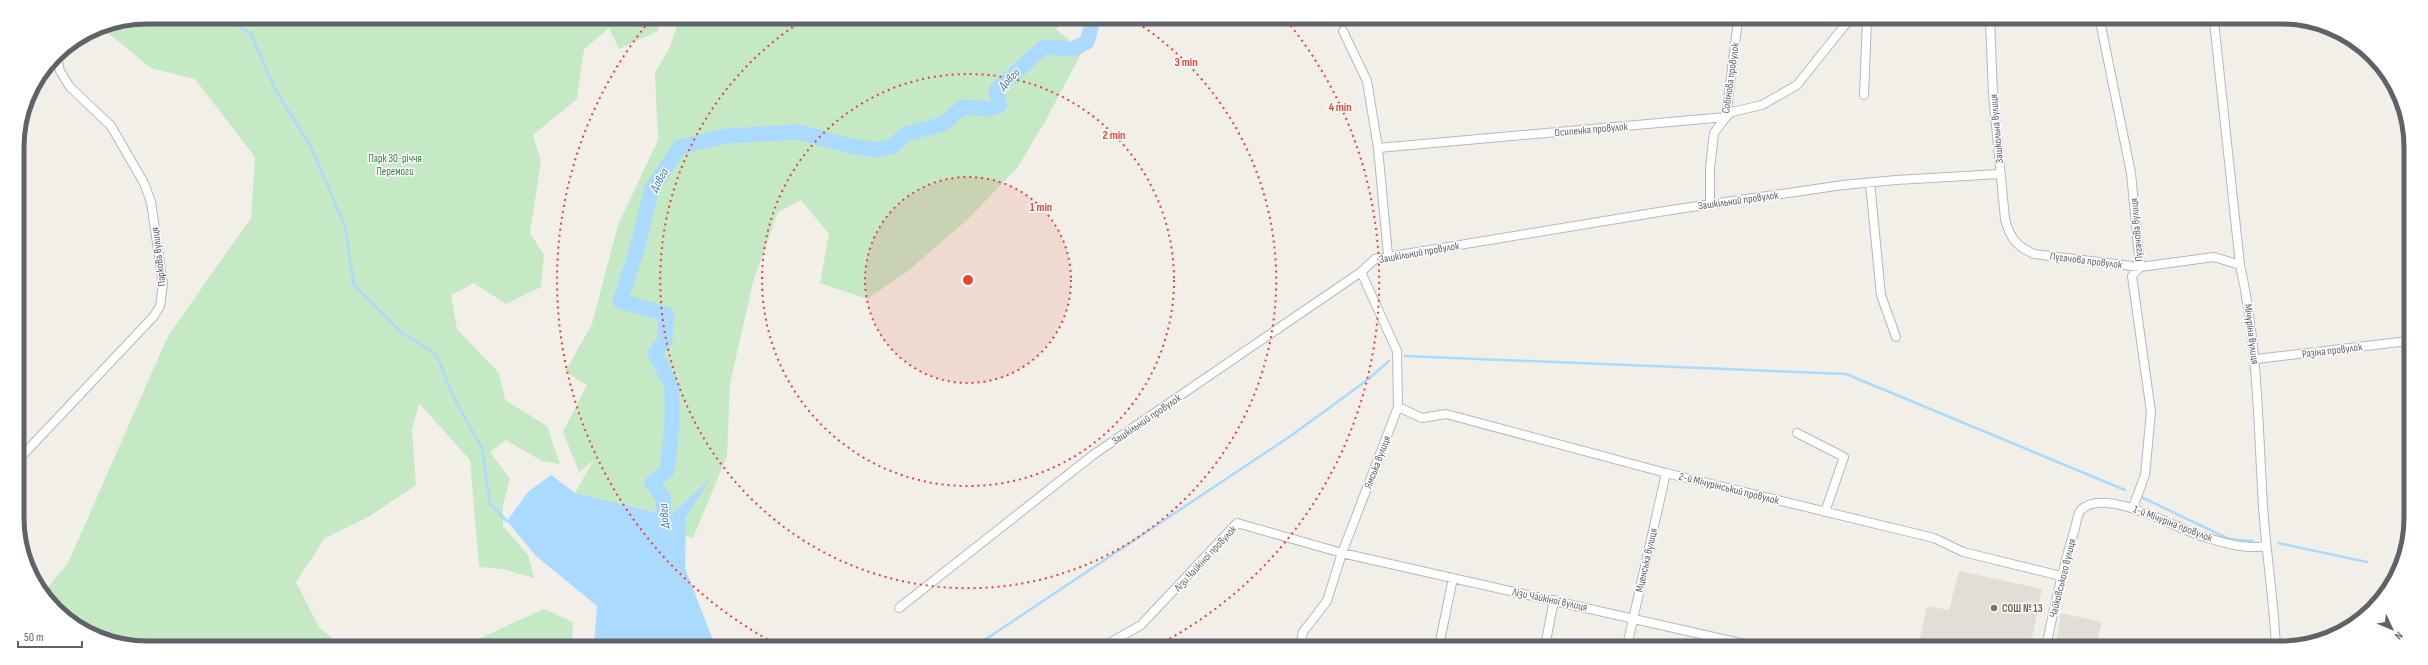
<svg xmlns="http://www.w3.org/2000/svg" width="2428" height="665" font-family="'Sofia Sans Condensed',sans-serif">
<style>
.education{fill:#e1ded6}
.green{fill:#c5e8c5}
.water{fill:#aadaff}
.lines{fill:none;stroke-linecap:round;stroke-linejoin:round}
.stream{stroke:#aadaff;stroke-width:2.5}
.river{stroke:#aadaff;stroke-width:15}
.minor-casing{stroke:#b5b8bc;stroke-width:10}
.minor{stroke:#fff;stroke-width:8}
.ring{fill:none;stroke:#ea4335;stroke-width:2;stroke-dasharray:2 4}
.education-dot{fill:#8d6e63;stroke:#fff;stroke-width:1.5}
.labels{text-anchor:middle;stroke-width:3;stroke-linejoin:round;paint-order:stroke}
.street-label{font-size:11px;fill:#5f6368;stroke:#fff}
.park-label{font-size:11px;fill:#348238;stroke:#fff}
.education-label{font-size:11px;font-weight:bold;fill:#785e54;stroke:#fff;text-anchor:start}
.water-label{font-size:12px;font-style:italic;fill:#4174aa;stroke:#fff}
.rim{fill:none;stroke:#5f6368;stroke-width:5}
.centre{fill:#ea4335;stroke:#fff;stroke-width:2}
.ring-label{font-size:12px;text-anchor:middle;font-weight:bold;fill:#ea4335;stroke:#fff;stroke-width:3;stroke-linejoin:round;paint-order:stroke}
</style>
<rect width="100%" height="100%" fill="#f1efe8"/>
<path class="education" d="M 1959,571 L 2042,589 L 2030,647 L 1918,647 L 1927,606 L 1949,610 Z
M 2061,613 L 2102,622 L 2096,647 L 2055,647 Z"/>
<path class="green" d="M 147,17 L 660,18 L 658,31 L 619,49 L 609,28 L 584,49 L 577,99 L 533,135 L 541,161 L 530,233 L 544,255 L 541,287 L 506,304 L 474,283 L 451,295 L 457,329 L 499,373 L 505,400 L 547,426 L 560,464 L 542,461 L 506,440 L 490,452 L 510,479 L 503,505 L 503,526 L 528,555 L 534,578 L 503,569 L 479,567 L 470,460 L 419,403 L 412,430 L 416,485 L 370,516 L 325,538 L 296,582 L 319,627 L 339,644 L 114,644 C 87,633 57,619 44,592 L 68,563 L 168,336 L 251,218 L 255,157 L 195,79 L 151,68 L 108,33 L 104,26 Z
M 680,18 L 1066,19 L 1056,30 L 1083,50 L 1046,120 L 1017,168 L 967,220 L 908,271 L 867,299 L 820,283 L 829,234 L 801,200 L 778,212 L 753,282 L 730,384 L 727,456 L 693,538 L 686,536 L 686,517 L 708,481 L 670,516 L 575,493 L 593,461 L 579,472 L 563,432 L 587,385 L 565,372 L 592,324 L 618,225 L 658,140 L 655,73 L 669,49 Z
M 544,609 L 573,622 L 572,644 L 467,644 Z"/>
<path class="water" d="M 551,475 L 575,493 L 670,516 L 710,479 L 686,517 L 685,568 L 715,645 L 594,645 L 597,606 L 536,556 L 507,521 L 528,492 Z"/>
<g class="lines">
<path class="stream" d="M 227,17 L 251,34 L 275,89 L 311,147 L 345,227 L 354,285 L 402,333 L 436,354 L 455,400 L 482,448 L 490,504 L 507,521
M 1405,356 L 1846,374 L 2125,490
M 2139,496 L 2229,539 L 2253,541
M 2278,543 L 2367,562
M 977,645 L 1292,435 L 1366,381 L 1389,361"/>
<path class="river" d="M 665,534 L 663,497 L 652,483 L 667,471 L 672,425 L 672,387 L 655,353 L 665,341 L 666,314 L 620,301 L 638,246 L 652,188 L 680,147 L 726,136 L 799,132 L 846,145 L 877,150 L 893,146 L 906,134 L 943,124 L 963,107 L 989,109 L 1000,105 L 996,90 L 1044,47 L 1073,49 L 1087,42 L 1093,19"/>
<g class="minor-casing">
<path id="minor" d="M 1990,21 L 1993,94 L 2005,219 C 2010,238 2016,246 2034,254 L 2140,267 L 2214,257 L 2240,265
M 2100,21 L 2131,173 L 2140,267 L 2132,276 L 2151,412 L 2145,475 L 2133,507
M 2214,21 L 2240,265 C 2258,345 2258,425 2263,506 C 2266,553 2274,600 2276,648
M 1343,31 L 1367,81 L 1378,148 L 1388,255
M 1864,95 L 1867,20
M 1378,148 L 1726,117 L 1732,112 L 1762,105 L 1797,85 L 1849,20
M 1870,183 L 1881,295 L 1896,337
M 1710,204 L 1710,168 L 1714,133 L 1726,117 L 1738,20
M 2256,359 L 2408,341
M 1398,407 L 1422,418 L 1446,414 L 1666,473 L 1934,538 L 1963,552 L 2061,576
M 1797,433 L 1844,457 L 1825,512
M 19,459 L 154,316 L 160,306 L 163,284 L 151,202 L 144,183 L 111,126 L 70,87 L 60,71 L 56,54
M 899,608 L 1093,455 L 1361,272 L 1375,259 L 1671,210 L 1843,185 L 1896,180 L 2000,174
M 1106,645 L 1141,625 L 1237,523 L 1342,553 L 1758,647
M 1300,646 L 1303,632 L 1327,601 L 1342,553 L 1398,407 L 1397,351 L 1361,272
M 1439,646 L 1453,578
M 1545,646 L 1554,600
M 1627,646 L 1666,473
M 2046,647 C 2054,608 2062,570 2074,532 C 2076,526 2077,514 2081,510 C 2104,486 2176,528 2201,536 C 2222,542 2244,550 2266,546"/>
</g>
<use href="#minor" class="minor"/>
</g>
<circle cx="968" cy="280" r="103" fill="#ea4335" fill-opacity=".12"/>
<g class="ring">
<circle cx="968" cy="280" r="103"/>
<circle cx="968" cy="280" r="206"/>
<path d="M1133 20A308 308 0 1 1 805 19"/>
<path d="M778 645A411 411 0 0 1 651 19M1287 21A411 411 0 0 1 1158 645"/>
</g>
<circle class="education-dot" cx="1994" cy="608" r="4"/>
<g class="labels">
<g class="street-label">
<text transform="translate(1730 78) rotate(-82)" y="4">Собінова провулок</text>
<text transform="translate(1591 129) rotate(-5)" y="4">Осипенка провулок</text>
<text transform="translate(1996 129) rotate(-95)" y="4">Зашкольна вулиця</text>
<text transform="translate(1738 200) rotate(-8)" y="4">Зашкільний провулок</text>
<text transform="translate(2136 230) rotate(-95)" y="4">Пугачова вулиця</text>
<text transform="translate(1419 252) rotate(-10)" y="4">Зашкільний провулок</text>
<text transform="translate(158 257) rotate(-97)" y="4">Паркова вулиця</text>
<text transform="translate(2086 260) rotate(7)" y="4">Пугачова провулок</text>
<text transform="translate(2252 334) rotate(83)" y="4">Мічуріна вулиця</text>
<text transform="translate(2332 350) rotate(-7)" y="4">Разіна провулок</text>
<text transform="translate(1146 419) rotate(-34)" y="4">Зашкільний провулок</text>
<text transform="translate(1377 462) rotate(-69)" y="4">Ямська вулиця</text>
<text transform="translate(1729 488) rotate(14)" y="4">2-й Мічурінський провулок</text>
<text transform="translate(2173 523) rotate(21)" y="4">1-й Мічуріна провулок</text>
<text transform="translate(1205 558) rotate(-47)" y="4">Лізи Чайкіної провулок</text>
<text transform="translate(1646 560) rotate(-77)" y="4">Мценська вулиця</text>
<text transform="translate(2062 578) rotate(-76)" y="4">Чайковського вулиця</text>
<text transform="translate(1550 599) rotate(12)" y="4">Лізи Чайкіної вулиця</text>
</g>
<g class="park-label">
<text x="395" y="162">Парк 30-річчя<tspan x="395" dy="13">Перемоги</tspan></text>
</g>
<g class="education-label">
<text x="2002" y="612">СОШ № 13</text>
</g>
<g class="water-label">
<text transform="translate(1009 79) rotate(-45)" y="4">Довга</text>
<text transform="translate(659 180) rotate(-60)" y="4">Довга</text>
<text transform="translate(664 516) rotate(-93)" y="4">Довга</text>
</g>
</g>
<path d="M0 0H2428V665H0ZM147 24H2281A123 123 0 0 1 2404 147V518A123 123 0 0 1 2281 641H147A123 123 0 0 1 24 518V147A123 123 0 0 1 147 24Z" fill="#fff" fill-rule="evenodd"/>
<path class="rim" d="M147 24H2281A123 123 0 0 1 2404 147V518A123 123 0 0 1 2281 641H147A123 123 0 0 1 24 518V147A123 123 0 0 1 147 24Z"/>
<circle cx="968" cy="280" r="6" class="centre"/>
<g class="ring-label">
<text x="1186" y="66">3 min</text>
<text x="1340" y="111">4 min</text>
<text x="1114" y="139">2 min</text>
<text x="1041" y="211">1 min</text>
</g>
<g transform="translate(2392 629) rotate(134)" stroke="#ffffff" stroke-width="3" paint-order="stroke">
<path d="M0-3L7 15L0 10L-7 15Z" fill="#5f6368"/>
<text y="-6" font-size="11" font-weight="bold" text-anchor="middle" fill="#5f6368">N</text>
</g>
<path d="M18 641v6h64v-6" fill="none" stroke="#5f6368" stroke-width="2"/>
<text x="24" y="641" font-size="12" fill="#5f6368" stroke="#ffffff" stroke-width="3" paint-order="stroke">50 m</text>
</svg>
